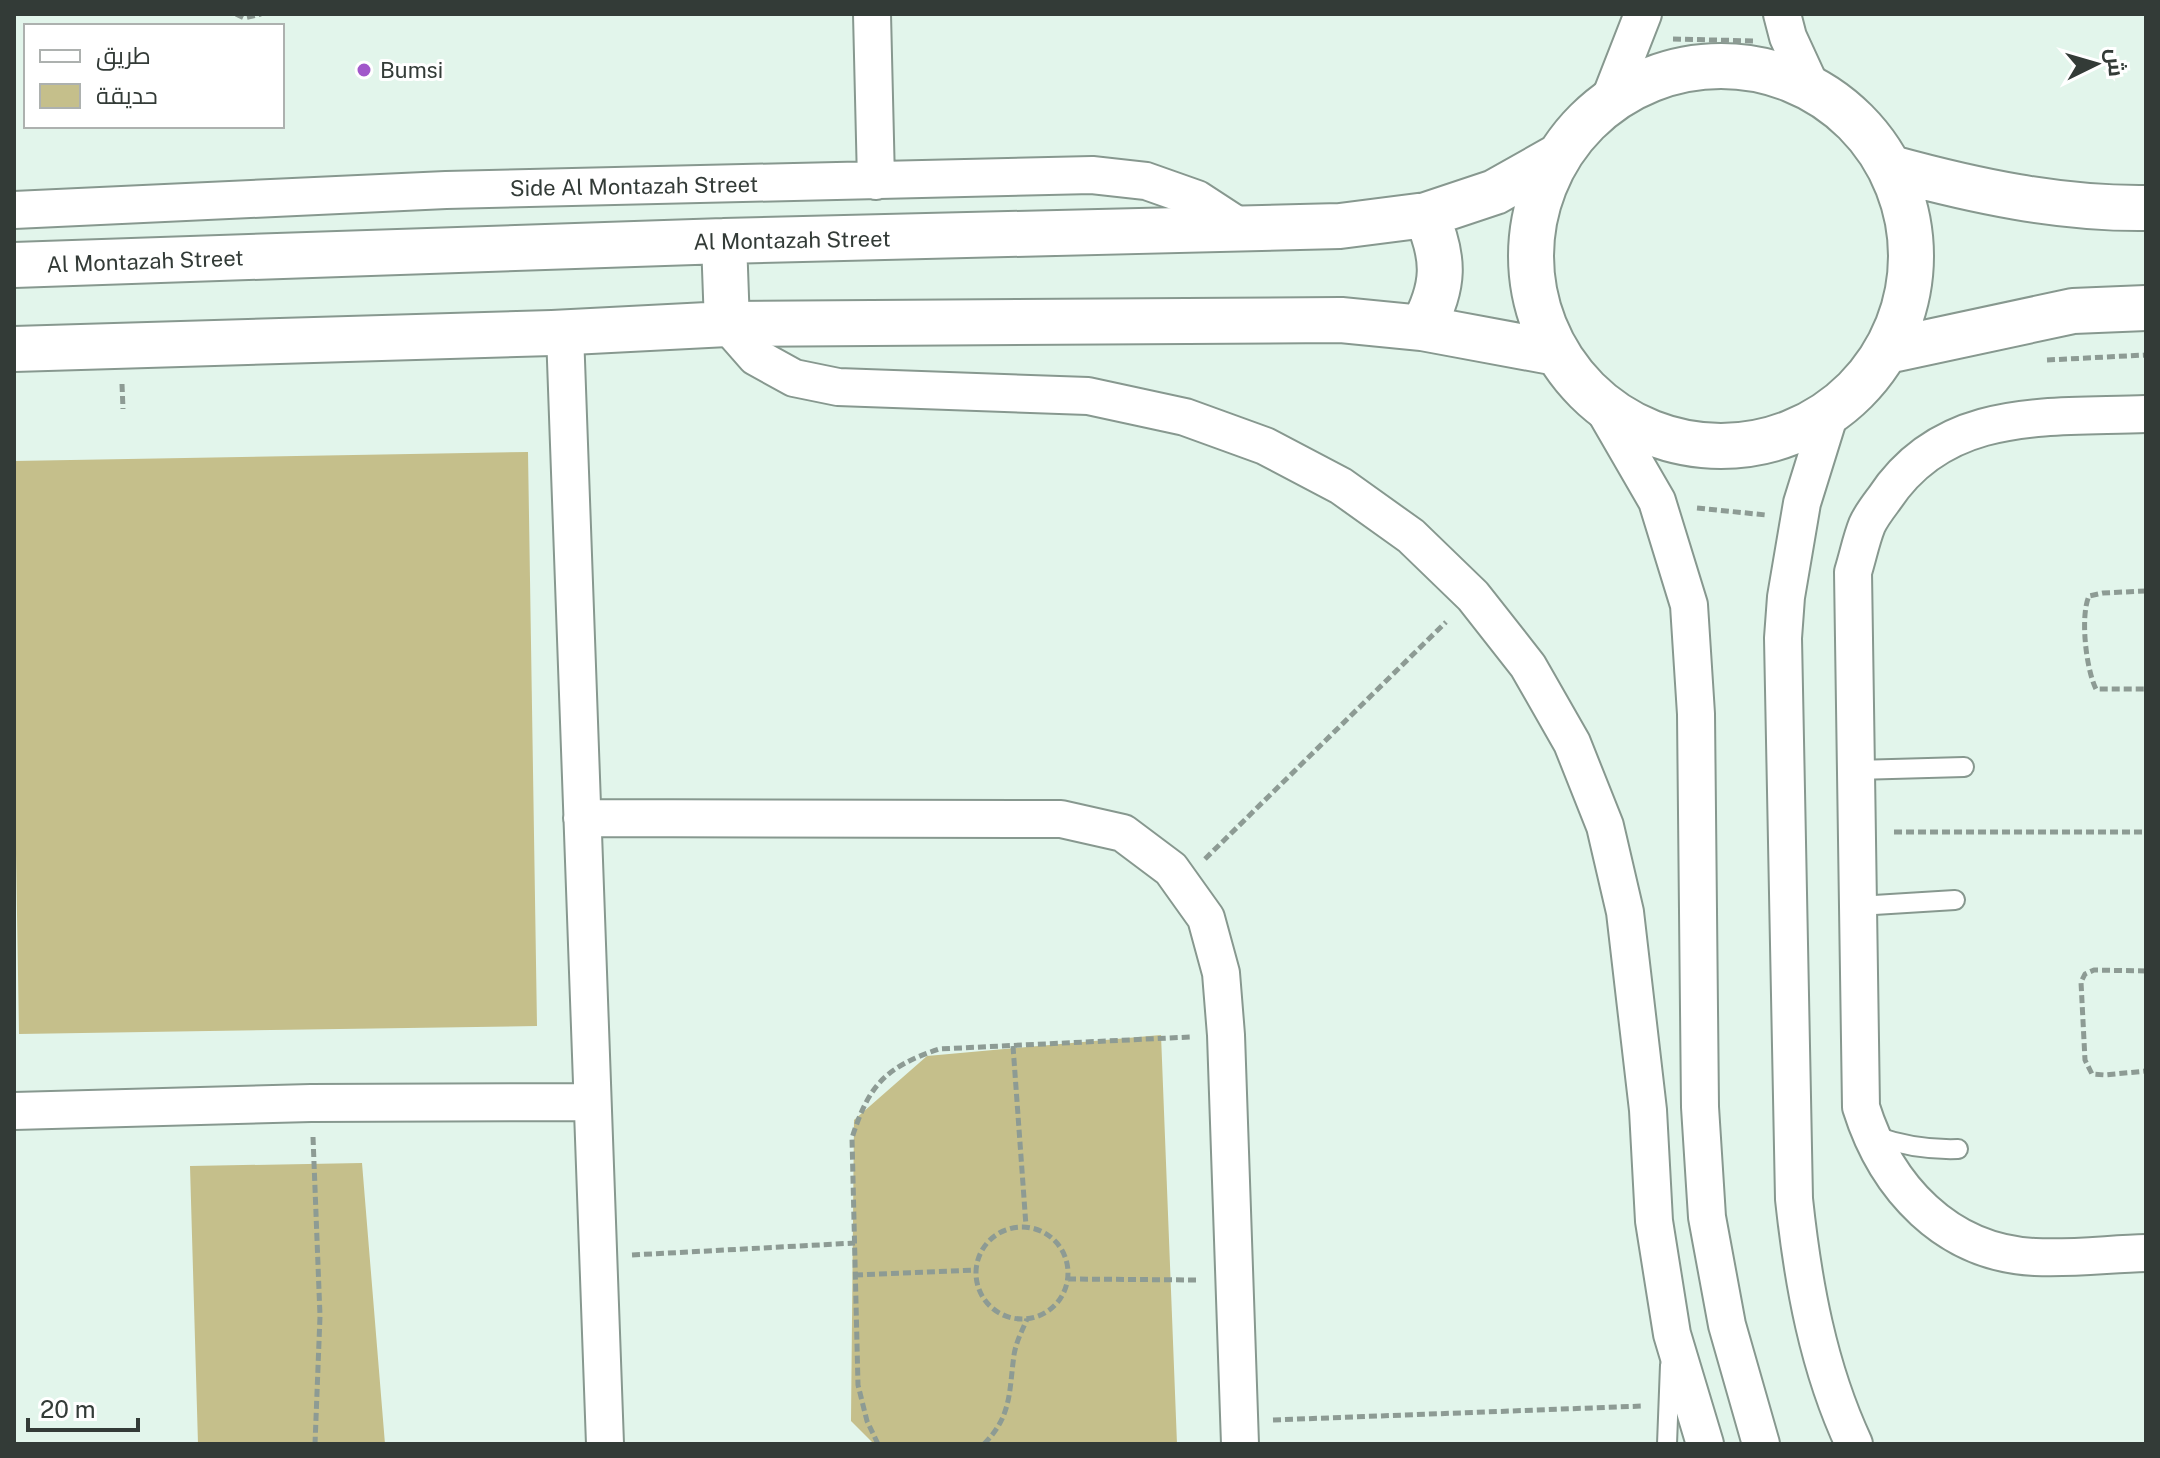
<svg xmlns="http://www.w3.org/2000/svg" width="2160" height="1458" font-family="'Public Sans',Cairo,sans-serif">
<style>
.green{fill:#c5bf8b}
.lines{fill:none;stroke-linecap:round;stroke-linejoin:round}
.lane-casing{stroke:#87988f;stroke-width:22}
.street-casing{stroke:#87988f;stroke-width:40}
.secondary-casing{stroke:#87988f;stroke-width:48}
.path{stroke:#8d9b94;stroke-width:5;stroke-dasharray:8 4;stroke-linecap:butt}
.lane{stroke:#fff;stroke-width:18}
.street{stroke:#fff;stroke-width:36}
.secondary{stroke:#fff;stroke-width:44}
.poi-dot{fill:#a157ca;stroke:#fff;stroke-width:3}
.labels{text-anchor:middle;stroke-width:6;stroke-linejoin:round;paint-order:stroke}
.poi-label{font-size:22px;fill:#333b37;stroke:#fff;text-anchor:start}
.street-label{font-size:22px;fill:#333b37;stroke:#fff}
</style>
<rect width="100%" height="100%" fill="#e2f5eb"/>
<path class="green" d="M 528,452 L 537,1026 L 19,1034 L 14,733 L 14,461 Z
M 1161,1035 L 1177,1444 L 874,1444 L 851,1421 L 854,1120 L 927,1056 Z
M 362,1163 L 385,1444 L 198,1444 L 190,1166 Z"/>
<g class="lines">
<g class="lane-casing">
<path id="lane" d="M 1856,770 L 1964,767
M 1858,906 L 1955,900
M 1875,1136 C 1903,1146 1928,1150 1958,1149
M 1667,1444 L 1670,1365"/>
</g>
<g class="street-casing">
<path id="street" d="M 872,14 L 876,181
M 1782,14 L 1788,37 L 1811,87
M 1609,101 L 1643,14
M 14,210 L 446,190 L 1092,175 L 1146,181 L 1197,199 L 1243,229
M 727,324 L 756,357 L 794,378 L 838,387 L 1088,396 L 1185,417 L 1265,446 L 1341,486 L 1411,536 L 1473,596 L 1528,666 L 1572,743 L 1605,826 L 1625,912 L 1648,1110 L 1654,1221 L 1672,1334 L 1705,1444
M 565,333 L 605,1444
M 1602,406 L 1657,501 L 1689,605 L 1696,714 L 1700,1107 L 1707,1217 L 1727,1325 L 1761,1444
M 1830,413 L 1802,503 L 1786,597 L 1783,638 L 1794,1199 C 1803,1283 1818,1367 1854,1444
M 2146,414 C 2048,418 1945,406 1884,499 C 1878,507 1871,516 1867,525 C 1861,540 1858,556 1853,572 L 1861,1107 C 1886,1187 1946,1253 2035,1257 C 2072,1259 2109,1254 2146,1253
M 582,818 L 1061,819 L 1123,833 L 1171,869 L 1206,918 L 1221,973 L 1226,1035 L 1240,1444
M 14,1111 L 311,1103 L 592,1102"/>
</g>
<g class="secondary-casing">
<path id="secondary" d="M1531 256a190 190 0 1 1 380 0a190 190 0 1 1-380 0Z
M 1891,168 C 1975,191 2059,209 2146,208
M 724,241 L 727,324
M 14,265 L 724,241 L 1340,226 L 1426,215 L 1495,192 L 1557,157
M 1422,328 C 1445,286 1445,258 1426,215
M 14,349 L 552,333 L 727,324 L 1341,320 L 1422,328 L 1557,353
M 1887,351 L 2073,311 L 2146,308"/>
</g>
<path class="path" d="M 236,14 L 244,18 L 261,14
M 1673,39 L 1755,41
M 2047,360 L 2146,355
M 122,384 L 123,409
M 1697,508 L 1766,515
M 2146,591 L 2103,593 L 2089,596 C 2080,616 2086,669 2096,689 L 2146,689
M 1894,832 L 2146,832
M 1205,859 L 1446,622
M 2146,971 L 2094,970 L 2085,974 L 2081,982 L 2085,1060 L 2092,1074 L 2105,1075 L 2146,1071
M 1013,1046 L 1026,1226
M 313,1137 L 320,1316 L 315,1444
M976 1273a46 46 0 1 1 92 0a46 46 0 1 1-92 0Z
M 632,1255 L 855,1243
M 855,1275 L 976,1270
M 1068,1279 L 1197,1280
M 1273,1420 L 1643,1406
M 878,1444 L 867,1421 L 858,1385 L 852,1138 C 869,1084 886,1067 939,1049 L 1190,1037
M 984,1444 C 1012,1416 1009,1391 1014,1355 C 1016,1342 1022,1331 1027,1319"/>
<use href="#lane" class="lane"/>
<use href="#street" class="street"/>
<use href="#secondary" class="secondary"/>
</g>
<circle class="poi-dot" cx="364" cy="70" r="8"/>
<g class="labels">
<g class="poi-label">
<text x="380" y="78">Bumsi</text>
</g>
<g class="street-label">
<text transform="translate(634 186) rotate(-1)" y="8">Side Al Montazah Street</text>
<text transform="translate(792 240) rotate(-1)" y="8">Al Montazah Street</text>
<text transform="translate(145 261) rotate(-2)" y="8">Al Montazah Street</text>
</g>
</g>
<rect width="2160" height="1458" fill="none" stroke="#333b37" stroke-width="32"/>
<rect x="24" y="24" width="260" height="104" fill="#ffffff" stroke="#adb1af" stroke-width="2"/>
<rect x="40" y="50" width="40" height="12" fill="#ffffff" stroke="#adb1af" stroke-width="2"/>
<text x="96" y="64" font-size="24" fill="#333b37">طريق</text>
<rect x="40" y="84" width="40" height="24" fill="#c5bf8b" stroke="#adb1af" stroke-width="2"/>
<text x="96" y="104" font-size="24" fill="#333b37">حديقة</text>
<g transform="translate(2096 64) rotate(85)" stroke="#ffffff" stroke-width="6" paint-order="stroke">
<path d="M0-6L14 30L0 20L-14 30Z" fill="#333b37"/>
<text y="-12" font-size="22" font-weight="bold" text-anchor="middle" fill="#333b37">ش</text>
</g>
<path d="M28 1418v12h110v-12" fill="none" stroke="#333b37" stroke-width="4"/>
<text x="40" y="1418" font-size="24" fill="#333b37" stroke="#ffffff" stroke-width="6" paint-order="stroke">20 m</text>
</svg>
